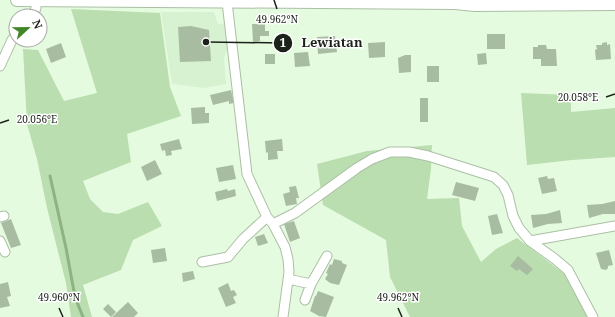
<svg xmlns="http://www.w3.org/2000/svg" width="615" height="317" font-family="'Noto Serif',serif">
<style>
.built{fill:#d7f2d0}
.green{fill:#badeaf}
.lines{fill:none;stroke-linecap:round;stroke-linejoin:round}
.stream{stroke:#8eb383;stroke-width:3}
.building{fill:#a8bca2}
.minor-casing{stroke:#abbfa5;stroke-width:11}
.major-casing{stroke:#abbfa5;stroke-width:14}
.minor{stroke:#fff;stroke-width:9}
.major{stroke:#fff;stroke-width:12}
.ticks{fill:none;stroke:#1b2219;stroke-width:1.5}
.ticks-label{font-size:10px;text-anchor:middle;fill:#1b2219;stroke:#fff;stroke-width:3;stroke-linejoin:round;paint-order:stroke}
.leader{fill:none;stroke:#1b2219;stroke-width:1.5}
.callout-dot{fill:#1b2219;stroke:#fff;stroke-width:1.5}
.mark-label{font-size:12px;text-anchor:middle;font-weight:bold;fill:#fff}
.callout-label{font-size:13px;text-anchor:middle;font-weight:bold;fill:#1b2219;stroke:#fff;stroke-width:3;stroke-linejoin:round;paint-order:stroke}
</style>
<rect width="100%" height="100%" fill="#e5fbdf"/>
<path class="built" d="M 161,12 L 214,12 L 218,24 L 226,23 L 227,50 L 224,58 L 226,84 L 204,88 L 172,84 Z"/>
<path class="green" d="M 71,9 L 160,13 L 170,87 L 181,116 L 127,134 L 131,162 L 83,181 L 90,199 L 103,212 L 118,214 L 148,202 L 162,226 L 133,240 L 121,270 L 83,285 L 92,317 L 71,317 L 66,283 L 47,208 L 37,159 L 27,124 L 23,49 L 38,50 L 64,101 L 97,93 Z
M 521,93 L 571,95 L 571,112 L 615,108 L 615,157 L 572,160 L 527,165 Z
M 432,145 L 431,169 L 427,199 L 459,198 L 462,226 L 481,262 L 496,249 L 517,238 L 567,276 L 591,317 L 410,317 L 390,277 L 386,240 L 323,205 L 317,164 L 367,151 Z"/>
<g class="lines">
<path class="stream" d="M 50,176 L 66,248 L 75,297 L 83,317"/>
</g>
<path class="building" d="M 252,24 L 265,24 L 265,31 L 269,31 L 269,36 L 260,36 L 260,41 L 253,42 Z
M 191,26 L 209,30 L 211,61 L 180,62 L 178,27 Z
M 487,34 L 505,34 L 505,49 L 487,49 Z
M 335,36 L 337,52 L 318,54 L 317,37 Z
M 385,42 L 385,57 L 369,58 L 368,43 Z
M 607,42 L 607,45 L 610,44 L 611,59 L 596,60 L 595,50 L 597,49 L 596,45 L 602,45 L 602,43 Z
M 61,43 L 66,57 L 51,63 L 46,49 Z
M 538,45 L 546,45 L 547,49 L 556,49 L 557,66 L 541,66 L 541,59 L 533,59 L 533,47 L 538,47 Z
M 308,52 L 310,66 L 295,67 L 294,53 Z
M 486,53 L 487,64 L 478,65 L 477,54 Z
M 265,54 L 275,54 L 275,64 L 265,64 Z
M 405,55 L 411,55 L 411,72 L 399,73 L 398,58 Z
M 427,66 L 439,66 L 439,82 L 427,82 Z
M 231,90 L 234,103 L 229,104 L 229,101 L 213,105 L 210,95 Z
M 420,98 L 428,98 L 428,122 L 420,122 Z
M 205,107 L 205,113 L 209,113 L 209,123 L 192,124 L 191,108 Z
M 179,139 L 182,149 L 171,151 L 172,155 L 166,156 L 165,150 L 162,151 L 160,144 Z
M 282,139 L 283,151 L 277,151 L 278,159 L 268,160 L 268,152 L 266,153 L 265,141 Z
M 155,160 L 162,174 L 147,181 L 141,167 Z
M 233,165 L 236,179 L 219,182 L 216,168 Z
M 547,176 L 548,179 L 554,178 L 557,191 L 542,194 L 538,178 Z
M 456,182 L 479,188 L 475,201 L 452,195 Z
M 296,186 L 299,198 L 296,198 L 297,204 L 286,206 L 283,194 L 290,192 L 289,187 Z
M 227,189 L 228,191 L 235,189 L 236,196 L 217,201 L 215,192 Z
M 615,201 L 615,214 L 603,214 L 589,218 L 587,205 L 602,204 Z
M 560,210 L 562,223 L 548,224 L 533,228 L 531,215 L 546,214 Z
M 497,214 L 503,233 L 492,235 L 488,216 Z
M 11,219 L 21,245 L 11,248 L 1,223 Z
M 294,221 L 300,238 L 290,242 L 284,224 Z
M 264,234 L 268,243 L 258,246 L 255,237 Z
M 165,248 L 167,261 L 153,263 L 151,250 Z
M 609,250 L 613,265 L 608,266 L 608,268 L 606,270 L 601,269 L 596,253 Z
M 518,256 L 533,269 L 527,275 L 519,269 L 517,271 L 510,266 Z
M 334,259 L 342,261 L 342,263 L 347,265 L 339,285 L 330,283 L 325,279 L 328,274 L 326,273 L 330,264 L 332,265 Z
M 193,271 L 195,279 L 183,282 L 182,273 Z
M 8,282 L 11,296 L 7,297 L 10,306 L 0,308 L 0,284 Z
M 228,283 L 231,291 L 234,290 L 237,295 L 233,297 L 236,303 L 226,307 L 218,288 Z
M 318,291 L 334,297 L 326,317 L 319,316 L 310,311 L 315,296 L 316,296 Z
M 128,302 L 138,313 L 134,317 L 112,317 Z
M 108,304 L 116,312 L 111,317 L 103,309 Z"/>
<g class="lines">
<g class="minor-casing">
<path id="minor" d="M 227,2 L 247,174 L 267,217 L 273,224 L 285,247 L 288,259 L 289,272 L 283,317
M 33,16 L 36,8 L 36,1
M 0,66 L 12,40 L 16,35
M 0,217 L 4,216
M 273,224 L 295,213 L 357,168 L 372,159 L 390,152 L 409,152 L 428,156 L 494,177 L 503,185 L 508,195 L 513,216 L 519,228 L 530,241 L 555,259 L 568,270 L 593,317
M 0,241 L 5,252
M 530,241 L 615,226
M 202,262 L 228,257 L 243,239 L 267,217
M 288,279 L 311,284 L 327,256
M 305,300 L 311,284"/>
</g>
<g class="major-casing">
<path id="major" d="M 17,0 L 455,3 L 475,5 L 615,4"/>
</g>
<use href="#minor" class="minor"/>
<use href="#major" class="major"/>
</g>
<path class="ticks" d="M 274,0 L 277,9M 606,97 L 615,94M 0,123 L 9,120M 59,308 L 63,317M 398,308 L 402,317"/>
<g class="ticks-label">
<text x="277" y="23">49.962°N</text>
<text x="578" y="101">20.058°E</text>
<text x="37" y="123">20.056°E</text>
<text x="59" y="301">49.960°N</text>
<text x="398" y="301">49.962°N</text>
</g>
<path class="leader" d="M206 42L283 43"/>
<g class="callout-dot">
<circle cx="206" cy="42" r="4"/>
<circle cx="283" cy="43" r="10"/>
</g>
<g class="mark-label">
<text x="283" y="47">1</text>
</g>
<g class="callout-label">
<text x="332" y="47">Lewiatan</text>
</g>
<g transform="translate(28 28) rotate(68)"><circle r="19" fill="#ffffff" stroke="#a4a7a3"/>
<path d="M0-3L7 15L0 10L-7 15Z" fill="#42862a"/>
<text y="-6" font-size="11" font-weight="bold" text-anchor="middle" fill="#1b2219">N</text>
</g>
</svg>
